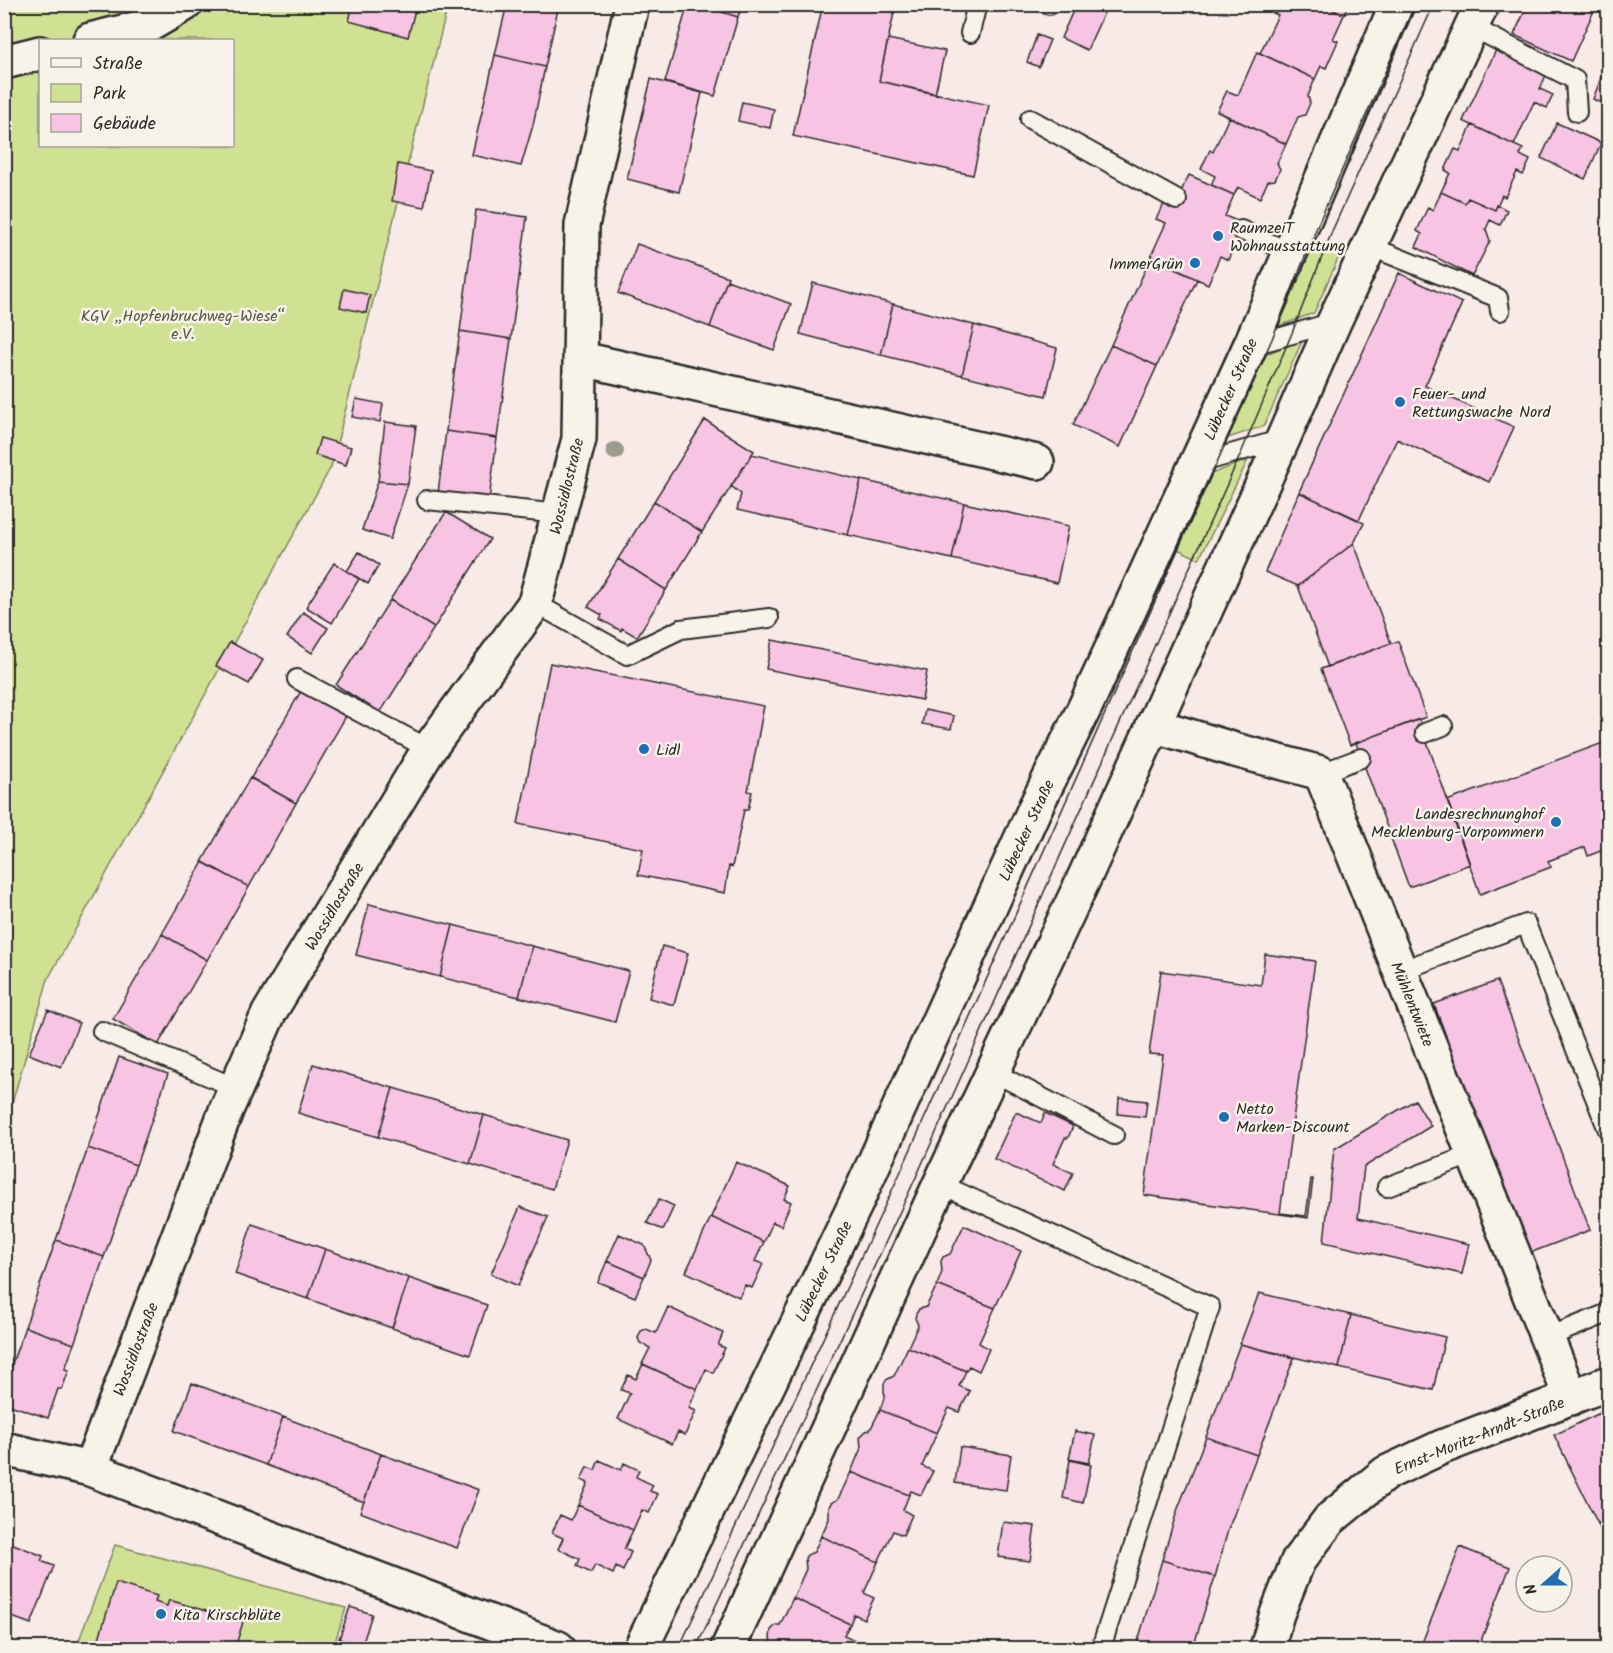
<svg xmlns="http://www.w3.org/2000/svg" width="1613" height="1653" font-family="Kalam,sans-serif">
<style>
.green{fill:#d1e194;stroke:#7e8660;stroke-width:1.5;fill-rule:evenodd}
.building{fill:#f8c4e3;stroke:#2b2b2b;stroke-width:1.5}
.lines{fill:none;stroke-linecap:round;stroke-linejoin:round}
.service-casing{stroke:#2b2b2b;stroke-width:22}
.minor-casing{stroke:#2b2b2b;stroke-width:38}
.tertiary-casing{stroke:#2b2b2b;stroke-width:38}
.service{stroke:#f7f3e8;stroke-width:18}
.minor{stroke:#f7f3e8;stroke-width:33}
.tertiary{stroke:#f7f3e8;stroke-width:33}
.tram{stroke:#2b2b2b;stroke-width:1.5}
.tree{fill:#9d9a8e}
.poi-dot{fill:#1f6fb2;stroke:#f7f3e8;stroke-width:2}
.labels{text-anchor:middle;stroke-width:5;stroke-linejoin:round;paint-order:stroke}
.poi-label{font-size:16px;fill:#2b2b2b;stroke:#f7f3e8;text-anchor:start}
.park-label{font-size:16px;fill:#545845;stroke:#f7f3e8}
.street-label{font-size:16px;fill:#2b2b2b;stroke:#f7f3e8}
</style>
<rect width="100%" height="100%" fill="#f7eae7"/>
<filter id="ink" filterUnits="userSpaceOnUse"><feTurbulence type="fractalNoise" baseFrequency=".0167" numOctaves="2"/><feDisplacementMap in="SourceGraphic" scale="12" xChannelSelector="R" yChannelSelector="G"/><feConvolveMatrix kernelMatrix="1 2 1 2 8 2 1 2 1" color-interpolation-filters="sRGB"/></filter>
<g filter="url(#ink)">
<path class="green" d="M 5,5 L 448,5 L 331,467 L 48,979 L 5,1127 ZM 40,40 L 232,40 L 232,146 L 40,146 Z
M 1303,238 L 1341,252 L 1314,313 L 1265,331 Z
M 1303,339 L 1264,426 L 1216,442 L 1254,359 Z
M 1248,460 L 1199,559 L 1169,545 L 1200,478 Z
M 115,1545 L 346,1608 L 333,1648 L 76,1648 Z"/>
<path class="building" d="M 353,4 L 393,4 L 415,10 L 408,37 L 349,21 Z
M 507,4 L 559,4 L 545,67 L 495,55 Z
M 688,4 L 696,4 L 738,17 L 715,96 L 665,82 Z
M 696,4 L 742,4 L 738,17 Z
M 823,4 L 896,4 L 879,81 L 989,105 L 973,175 L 793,136 Z
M 1076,4 L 1108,4 L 1087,50 L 1061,38 Z
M 1266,4 L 1320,4 L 1344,15 L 1333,39 L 1338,41 L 1326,68 L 1321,66 L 1315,79 L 1260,53 L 1278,15 L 1264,9 Z
M 1320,4 L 1349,4 L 1344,15 Z
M 1528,4 L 1597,4 L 1571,61 L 1514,35 Z
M 1037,35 L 1050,40 L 1039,67 L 1027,62 Z
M 888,39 L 945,51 L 935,94 L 879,81 Z
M 1496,50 L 1547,73 L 1540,89 L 1553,95 L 1547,108 L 1534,102 L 1514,145 L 1463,121 Z
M 1257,52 L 1315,79 L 1308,96 L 1310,103 L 1305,115 L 1298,117 L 1286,144 L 1217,111 L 1227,91 L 1238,95 Z
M 495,55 L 545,67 L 533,125 L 521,166 L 472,155 Z
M 1602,75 L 1608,78 L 1608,106 L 1593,99 Z
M 651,79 L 702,93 L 679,192 L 627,179 Z
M 742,102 L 774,109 L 770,128 L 738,121 Z
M 1229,117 L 1286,144 L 1277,163 L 1280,169 L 1275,180 L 1268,181 L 1260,198 L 1238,187 L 1234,195 L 1211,185 L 1215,176 L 1201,169 L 1210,150 L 1213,152 Z
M 1557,123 L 1601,143 L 1585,179 L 1541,158 Z
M 1472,125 L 1523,149 L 1520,155 L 1530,160 L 1523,175 L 1517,172 L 1505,197 L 1502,195 L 1495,210 L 1468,198 L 1465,203 L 1441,192 L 1450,173 L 1445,170 L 1455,149 L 1460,151 Z
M 398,164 L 431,171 L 424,207 L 392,201 Z
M 1189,175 L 1234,195 L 1225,216 L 1244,224 L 1228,260 L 1220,256 L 1208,284 L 1150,258 L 1166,223 L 1156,219 L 1164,204 L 1173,208 Z
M 1441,192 L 1465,203 L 1468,198 L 1495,210 L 1497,205 L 1507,210 L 1500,225 L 1490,220 L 1486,229 L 1490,241 L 1472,276 L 1416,247 L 1422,234 L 1417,231 L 1428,207 L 1433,210 Z
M 476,210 L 527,217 L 511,339 L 460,331 Z
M 637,244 L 728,277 L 710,327 L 618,293 Z
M 1151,257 L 1197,279 L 1157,366 L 1111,345 Z
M 1399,273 L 1462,303 L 1425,386 L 1514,427 L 1489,482 L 1397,439 L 1359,520 L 1299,492 Z
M 727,280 L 791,304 L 774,350 L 710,327 Z
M 813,283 L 893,304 L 881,355 L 800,334 Z
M 344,289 L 370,295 L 366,313 L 340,307 Z
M 893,304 L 974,325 L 962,375 L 881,355 Z
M 974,325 L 1057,348 L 1046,396 L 962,375 Z
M 460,331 L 511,339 L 497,438 L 446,431 Z
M 1111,345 L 1157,366 L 1120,447 L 1073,425 Z
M 356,399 L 383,404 L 380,422 L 352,417 Z
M 705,420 L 754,451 L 702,532 L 654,501 Z
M 385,422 L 416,426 L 408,484 L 378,481 Z
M 446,431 L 497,438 L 489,500 L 438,493 Z
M 320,438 L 351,447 L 346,465 L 315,455 Z
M 752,454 L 861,480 L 848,535 L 737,510 L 741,494 L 731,486 Z
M 861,480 L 964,503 L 952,559 L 848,535 Z
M 378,481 L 408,484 L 390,539 L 362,530 Z
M 1299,492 L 1364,523 L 1354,543 L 1298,586 L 1265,572 Z
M 654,501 L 702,532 L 666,590 L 618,559 Z
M 964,503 L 1069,526 L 1057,583 L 952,559 Z
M 446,512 L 490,539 L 434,628 L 390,600 Z
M 1354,543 L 1391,643 L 1328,667 L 1298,586 Z
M 359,552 L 379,565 L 368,584 L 347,571 Z
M 618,559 L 666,590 L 637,637 L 622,628 L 621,631 L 600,619 L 602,615 L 588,607 Z
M 334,563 L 359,579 L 332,623 L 306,607 Z
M 390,600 L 434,628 L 380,713 L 336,685 Z
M 303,612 L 328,628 L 312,653 L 287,637 Z
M 772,640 L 927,671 L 922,700 L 766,669 Z
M 1398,641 L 1426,717 L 1350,745 L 1321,669 Z
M 230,642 L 263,660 L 249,684 L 216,666 Z
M 550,663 L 764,706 L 748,791 L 752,792 L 748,810 L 744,810 L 732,867 L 729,866 L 725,893 L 638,875 L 643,849 L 518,824 Z
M 301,691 L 346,716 L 296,803 L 251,778 Z
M 925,710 L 954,716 L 951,729 L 922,724 Z
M 1419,719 L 1470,864 L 1409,887 L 1356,743 Z
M 1608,741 L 1608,848 L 1588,856 L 1585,847 L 1548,861 L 1551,867 L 1480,894 L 1447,801 Z
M 250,778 L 296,803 L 249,887 L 202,862 Z
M 203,862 L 249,887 L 207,960 L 162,934 Z
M 369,904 L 453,925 L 440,977 L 356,955 Z
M 453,925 L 532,946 L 519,997 L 440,977 Z
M 162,934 L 207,960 L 158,1045 L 113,1019 Z
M 532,946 L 629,971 L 615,1022 L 519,997 Z
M 662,946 L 688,953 L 674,1005 L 649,998 Z
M 1265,954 L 1315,961 L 1280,1213 L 1306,1216 L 1311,1179 L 1313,1179 L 1308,1218 L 1144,1195 L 1163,1055 L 1149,1054 L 1161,971 L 1261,985 Z
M 1497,981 L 1590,1230 L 1527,1254 L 1434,1004 Z
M 48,1010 L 79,1023 L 61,1067 L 29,1054 Z
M 119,1057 L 168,1074 L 136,1165 L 88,1148 Z
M 313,1064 L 393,1088 L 378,1137 L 298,1113 Z
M 393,1088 L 484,1115 L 470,1164 L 378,1137 Z
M 1119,1098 L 1147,1101 L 1145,1117 L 1118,1114 Z
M 1415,1100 L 1431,1126 L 1364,1167 L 1358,1218 L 1469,1244 L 1462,1274 L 1324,1242 L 1334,1149 Z
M 1016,1112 L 1041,1123 L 1045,1113 L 1073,1126 L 1068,1138 L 1065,1138 L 1053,1164 L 1073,1173 L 1065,1191 L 994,1159 Z
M 484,1115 L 567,1140 L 552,1189 L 470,1164 Z
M 88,1148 L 136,1165 L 104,1257 L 56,1240 Z
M 736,1162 L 790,1186 L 784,1199 L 791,1202 L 781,1226 L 773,1222 L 764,1242 L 711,1217 Z
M 659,1199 L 674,1206 L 663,1230 L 647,1223 Z
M 520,1207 L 548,1217 L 518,1286 L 491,1274 Z
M 711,1217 L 764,1242 L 755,1261 L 763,1264 L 752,1288 L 745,1285 L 739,1297 L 686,1272 Z
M 252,1224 L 325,1249 L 308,1299 L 235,1274 Z
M 964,1225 L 1021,1251 L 995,1308 L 937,1285 L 942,1272 L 941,1261 L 943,1257 L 950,1254 Z
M 619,1234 L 644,1245 L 651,1260 L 644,1277 L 607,1261 Z
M 56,1240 L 104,1257 L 74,1344 L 25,1327 Z
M 325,1249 L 409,1278 L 392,1328 L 308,1299 Z
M 607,1261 L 644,1277 L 635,1297 L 598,1282 Z
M 409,1278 L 487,1305 L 470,1355 L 392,1328 Z
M 937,1285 L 995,1308 L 979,1343 L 989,1349 L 979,1371 L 969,1366 L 966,1371 L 908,1347 L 918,1325 L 915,1318 L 916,1314 L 919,1309 L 926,1307 Z
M 1259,1293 L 1351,1315 L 1339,1368 L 1240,1344 Z
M 668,1307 L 723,1333 L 718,1345 L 725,1348 L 713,1373 L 706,1369 L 697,1389 L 642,1364 L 650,1348 L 640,1343 L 638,1338 L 641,1331 L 646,1329 L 656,1333 Z
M 1351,1315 L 1445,1337 L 1433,1390 L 1339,1368 Z
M 25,1327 L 74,1344 L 65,1369 L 69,1370 L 62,1389 L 58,1389 L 48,1418 L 4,1403 L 4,1386 Z
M 1240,1344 L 1294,1358 L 1257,1455 L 1206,1437 Z
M 908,1347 L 966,1371 L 959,1386 L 970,1391 L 959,1412 L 949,1408 L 937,1433 L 880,1410 L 885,1395 L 884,1392 L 884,1384 L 886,1380 L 894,1376 Z
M 643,1364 L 697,1389 L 689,1408 L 696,1411 L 685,1435 L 678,1432 L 672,1444 L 618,1419 L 630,1393 L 621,1390 L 628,1375 L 636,1379 Z
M 192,1383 L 283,1417 L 266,1465 L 174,1431 Z
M 880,1410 L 937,1433 L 922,1466 L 933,1471 L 921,1495 L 911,1491 L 909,1495 L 851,1472 L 861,1448 L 860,1437 L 866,1431 L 870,1430 Z
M 1604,1411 L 1608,1421 L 1608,1524 L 1600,1528 L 1554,1435 Z
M 283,1417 L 381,1454 L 364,1502 L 266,1465 Z
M 1075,1431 L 1095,1435 L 1089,1463 L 1069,1459 Z
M 1206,1437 L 1257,1455 L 1228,1530 L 1215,1577 L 1162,1560 L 1177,1511 Z
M 960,1447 L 1011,1455 L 1006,1490 L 955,1483 Z
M 381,1454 L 479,1490 L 457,1548 L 360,1512 Z
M 599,1460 L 621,1470 L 624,1463 L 639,1470 L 636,1477 L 653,1485 L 650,1491 L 658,1494 L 649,1513 L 642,1510 L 633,1530 L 578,1505 L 588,1483 L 581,1480 L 587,1467 L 595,1470 Z
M 1070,1460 L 1091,1465 L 1083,1503 L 1063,1498 Z
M 851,1472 L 909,1495 L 903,1510 L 912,1515 L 903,1535 L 893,1531 L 878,1562 L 821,1536 L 829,1519 L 829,1507 L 831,1503 L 838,1499 Z
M 578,1505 L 633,1530 L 624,1549 L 631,1552 L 623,1571 L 616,1567 L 613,1574 L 595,1565 L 591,1573 L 577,1566 L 580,1559 L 558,1549 L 563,1538 L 552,1533 L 560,1515 L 571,1520 Z
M 1003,1522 L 1035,1526 L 1030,1561 L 998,1557 Z
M 1608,1524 L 1608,1546 L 1600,1528 Z
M 821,1536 L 878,1562 L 864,1593 L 874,1598 L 864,1619 L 854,1614 L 850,1624 L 793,1598 L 806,1569 L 805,1558 L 807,1555 L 814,1552 Z
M 6,1541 L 43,1556 L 41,1561 L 54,1566 L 31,1624 L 4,1614 L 4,1545 Z
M 1460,1547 L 1510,1567 L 1478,1648 L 1420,1648 Z
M 1162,1560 L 1215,1577 L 1193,1648 L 1136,1648 Z
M 116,1583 L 157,1596 L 155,1602 L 167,1606 L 169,1600 L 243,1622 L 235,1648 L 96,1648 Z
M 793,1598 L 850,1624 L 844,1635 L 855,1640 L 851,1648 L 770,1648 L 772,1643 L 770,1638 L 771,1630 L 776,1625 L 780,1625 Z
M 350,1607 L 372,1614 L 362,1646 L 339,1639 Z"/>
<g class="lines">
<g class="service-casing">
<path id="service" d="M 1049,5 L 1050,4
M 1472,27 L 1575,80 L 1577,112
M 970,33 L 977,4
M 1030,119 L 1177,200
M 1241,230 L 1289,252
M 1369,246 L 1498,298 L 1500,311
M 1250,346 L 1334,322
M 1196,464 L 1283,439
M 427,500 L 559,514
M 535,603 L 627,655 L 681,629 L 769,618
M 297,679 L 429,749
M 1425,733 L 1443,726
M 1321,773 L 1361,758
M 1400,971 L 1526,924 L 1608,1130
M 102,1031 L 236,1088
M 993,1072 L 1114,1135
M 940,1184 L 1210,1307 L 1101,1648
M 1387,1187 L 1473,1154
M 1546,1338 L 1608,1313"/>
</g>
<g class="minor-casing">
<path id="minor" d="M 90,40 L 147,26 L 185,4
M 4,62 L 40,53
M 582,359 L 1037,462
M 1153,725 L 1235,750 L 1321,773 L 1571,1398
M 4,1449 L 90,1469 L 558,1648
M 90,1469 L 227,1108 L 269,1013 L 429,749 L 535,603 L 579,439 L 582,225 L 632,4
M 1267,1648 L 1277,1614 L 1298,1561 L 1330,1519 L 1386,1473 L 1442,1447 L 1608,1383"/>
</g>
<g class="tertiary-casing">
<path id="tertiary" d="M 641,1648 L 856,1203 L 1035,808 L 1086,705 L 1250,346 L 1397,4
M 728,1648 L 940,1184 L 1086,874 L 1283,439 L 1334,322 L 1482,4"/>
</g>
<use href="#service" class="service"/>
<use href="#minor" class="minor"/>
<use href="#tertiary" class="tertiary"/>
<path class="tram" d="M 679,1648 L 901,1171 L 1272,339 L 1319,222 L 1415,4
M 696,1648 L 917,1175 L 1242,451 L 1292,333 L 1333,229 L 1434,4"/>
</g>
<circle class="tree" cx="615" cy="451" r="9"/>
</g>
<g class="poi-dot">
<circle cx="1218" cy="236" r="6"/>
<circle cx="1195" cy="263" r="6"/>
<circle cx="1400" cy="402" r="6"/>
<circle cx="644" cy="749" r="6"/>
<circle cx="1556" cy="822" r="6"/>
<circle cx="1224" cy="1117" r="6"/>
<circle cx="161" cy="1614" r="6"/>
</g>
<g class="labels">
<g class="poi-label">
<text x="1230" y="233">RaumzeiT<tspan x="1230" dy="18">Wohnausstattung</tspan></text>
<text x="1183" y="269" text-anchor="end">ImmerGrün</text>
<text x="1412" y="399">Feuer- und<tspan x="1412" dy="18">Rettungswache Nord</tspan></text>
<text x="656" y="755">Lidl</text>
<text x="1544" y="819" text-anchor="end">Landesrechnunghof<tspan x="1544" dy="18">Mecklenburg-Vorpommern</tspan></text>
<text x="1236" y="1114">Netto<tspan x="1236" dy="18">Marken-Discount</tspan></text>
<text x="173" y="1620">Kita Kirschblüte</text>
</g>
<g class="park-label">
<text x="183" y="321">KGV „Hopfenbruchweg-Wiese“<tspan x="183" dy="18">e.V.</tspan></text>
</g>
<g class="street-label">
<text transform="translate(1230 389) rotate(-66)" y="6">Lübecker Straße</text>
<text transform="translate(566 486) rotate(-76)" y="6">Wossidlostraße</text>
<text transform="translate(1026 830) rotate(-65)" y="6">Lübecker Straße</text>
<text transform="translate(334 906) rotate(-59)" y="6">Wossidlostraße</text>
<text transform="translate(1413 1004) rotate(68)" y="6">Mühlentwiete</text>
<text transform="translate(823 1271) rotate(-64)" y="6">Lübecker Straße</text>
<text transform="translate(135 1349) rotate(-69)" y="6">Wossidlostraße</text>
<text transform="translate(1479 1435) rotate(-22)" y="6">Ernst-Moritz-Arndt-Straße</text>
</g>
</g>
<rect width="1613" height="1653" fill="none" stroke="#f7f3e8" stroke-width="24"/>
<rect x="12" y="12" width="1589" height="1629" fill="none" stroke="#2b2b2b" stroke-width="2" filter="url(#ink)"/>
<rect x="39" y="39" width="195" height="108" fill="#f7f3e8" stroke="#a5a39c" stroke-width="1.5"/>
<rect x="51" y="58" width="30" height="9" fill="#f7f3e8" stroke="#a5a39c" stroke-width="1.5"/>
<text x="93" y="69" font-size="18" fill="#2b2b2b">Straße</text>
<rect x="51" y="84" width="30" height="18" fill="#d1e194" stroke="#a5a39c" stroke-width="1.5"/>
<text x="93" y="99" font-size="18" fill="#2b2b2b">Park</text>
<rect x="51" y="114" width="30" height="18" fill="#f8c4e3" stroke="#a5a39c" stroke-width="1.5"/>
<text x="93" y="129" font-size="18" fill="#2b2b2b">Gebäude</text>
<g transform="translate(1544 1584) rotate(249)"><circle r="28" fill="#f7f3e8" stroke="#a5a39c" stroke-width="1.5"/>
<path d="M0-4.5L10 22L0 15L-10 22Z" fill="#1f6fb2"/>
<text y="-9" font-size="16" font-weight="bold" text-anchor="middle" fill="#2b2b2b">N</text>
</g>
</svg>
